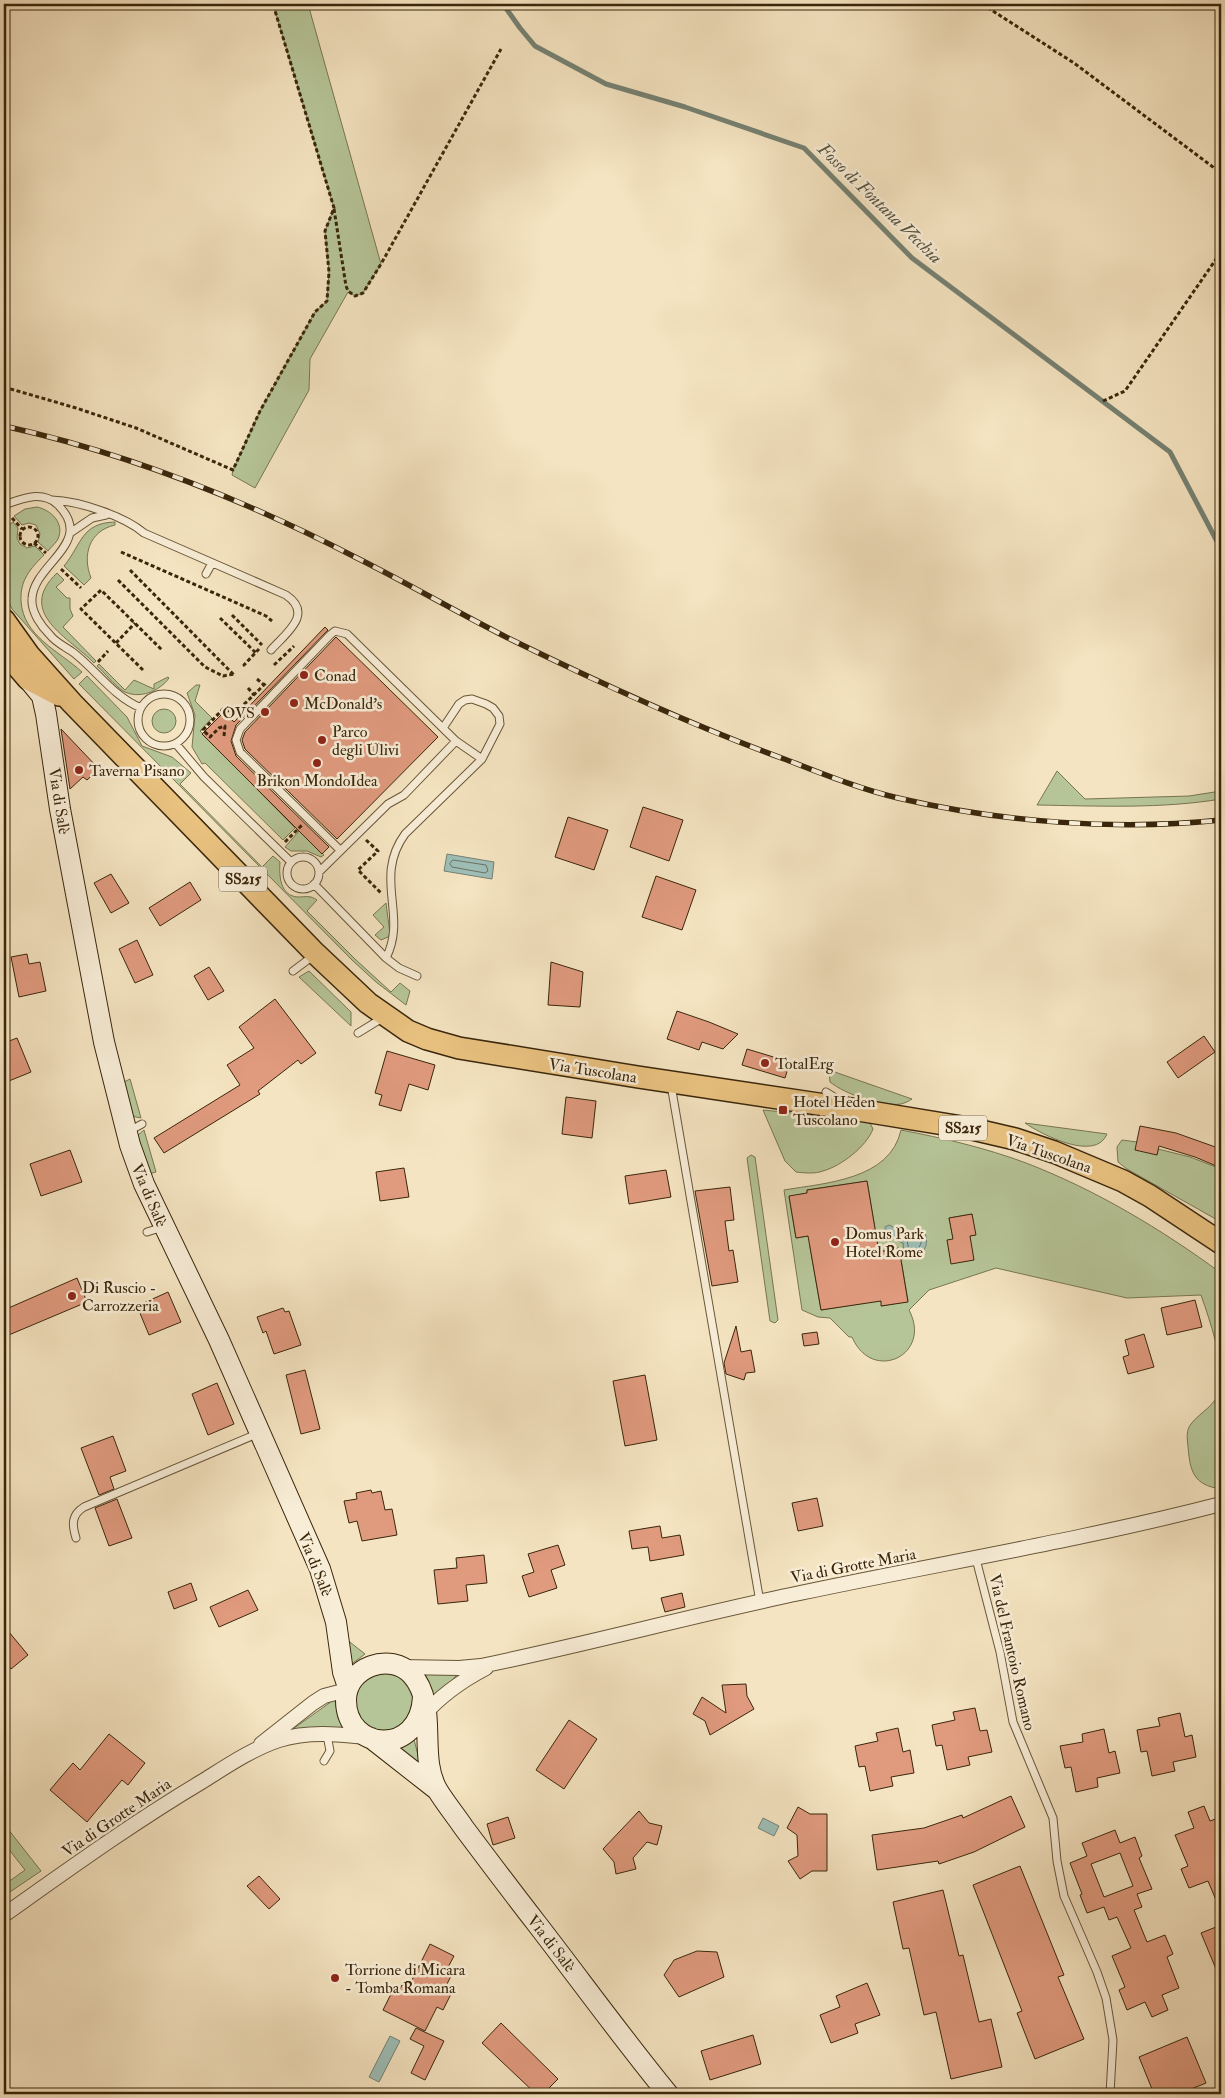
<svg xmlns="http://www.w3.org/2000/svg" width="1225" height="2098" font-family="'IM FELL Double Pica',serif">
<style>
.green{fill:#b6c598;stroke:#787652;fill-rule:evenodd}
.water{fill:#9dbeb7;stroke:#758172}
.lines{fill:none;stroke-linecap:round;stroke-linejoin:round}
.shore{stroke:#6b7261;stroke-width:1}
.stream{stroke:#758172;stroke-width:5}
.building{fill:#e09a7e;stroke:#39260b;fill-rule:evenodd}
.lane-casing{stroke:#685638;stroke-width:9}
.street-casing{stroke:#685638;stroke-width:16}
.secondary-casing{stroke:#39260b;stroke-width:22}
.primary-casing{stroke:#39260b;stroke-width:24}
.path{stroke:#39260b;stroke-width:3;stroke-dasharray:4 2.5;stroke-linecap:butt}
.lane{stroke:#f8edd7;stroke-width:7}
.street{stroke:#f8edd7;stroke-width:14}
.secondary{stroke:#f8edd7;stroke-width:20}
.primary{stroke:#eac280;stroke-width:21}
.rail-casing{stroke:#39260b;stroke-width:5.5}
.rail{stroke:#f8edd7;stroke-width:4;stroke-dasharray:11;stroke-linecap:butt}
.poi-dot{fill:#8f2418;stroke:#f8edd7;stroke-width:2}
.labels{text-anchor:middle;stroke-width:5;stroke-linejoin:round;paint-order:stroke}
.shield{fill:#f8edd7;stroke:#726248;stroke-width:1}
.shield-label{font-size:15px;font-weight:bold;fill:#39260b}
.poi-label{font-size:16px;fill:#39260b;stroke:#f8edd7;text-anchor:start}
.street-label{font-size:16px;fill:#39260b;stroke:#f8edd7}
.water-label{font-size:18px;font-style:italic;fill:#57543f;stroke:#f8edd7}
</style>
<rect width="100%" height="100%" fill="#f5e4c1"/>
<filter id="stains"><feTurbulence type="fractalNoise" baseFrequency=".004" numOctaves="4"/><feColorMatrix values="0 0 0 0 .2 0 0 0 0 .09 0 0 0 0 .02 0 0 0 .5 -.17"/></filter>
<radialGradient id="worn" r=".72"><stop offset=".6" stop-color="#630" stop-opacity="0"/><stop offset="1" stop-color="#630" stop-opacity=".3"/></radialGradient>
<path class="green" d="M 273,4 L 308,4 L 381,264 L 363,293 L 355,296 L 348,292 L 310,359 L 309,390 L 255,488 L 232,475 L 233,470 L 260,411 L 315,312 L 327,301 L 329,272 L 325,231 L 334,208 Z
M 37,507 C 51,510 65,523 58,539 C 56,543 51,547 48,551 L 38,542 L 40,534 L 36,525 L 29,523 L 22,525 L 14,516 L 25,509 Z
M 13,522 L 18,528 L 17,538 L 20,544 L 27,548 L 35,546 L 44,555 C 30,569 20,580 21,601 C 23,636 59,651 82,672 L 74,679 L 12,609 L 4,592 L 4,529 Z
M 115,522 L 115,525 C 89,531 82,555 91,578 L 84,585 L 64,566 C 82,544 81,523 115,522 Z
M 57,573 L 64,580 L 56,587 L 67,598 L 70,598 L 70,609 L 73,616 L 63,627 L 96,661 L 94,663 C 70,638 15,613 57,573 Z
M 99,664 L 125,690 L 134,680 L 154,689 L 154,684 L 168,677 L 169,678 C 160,691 139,700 123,691 C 114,685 105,673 97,666 Z
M 87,676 L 127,717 L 142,746 L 172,757 L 191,773 L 180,784 L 262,867 L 273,856 L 280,862 C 279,876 280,896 298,897 C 306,897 310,895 317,900 L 307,911 L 355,959 L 391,992 L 400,983 L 410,991 L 406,1005 L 376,982 L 353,961 L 79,684 Z
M 196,685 L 200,685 L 195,701 L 212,718 L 200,731 L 295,828 L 283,840 L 205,763 L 202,764 L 192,747 L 195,715 L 187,693 Z
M152 721a12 12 0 1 1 24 0a12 12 0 1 1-24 0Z
M 1057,771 L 1085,799 L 1189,796 L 1221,791 L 1221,799 C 1162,809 1097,806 1037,805 Z
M 299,831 L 324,855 L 321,857 L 307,851 L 291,851 L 285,847 Z
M 386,903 L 390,934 L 388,937 L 381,940 L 375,935 L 384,927 L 373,915 Z
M 309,971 L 351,1012 L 351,1026 L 299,977 Z
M 829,1070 L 912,1099 C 909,1101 905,1103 901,1104 C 881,1107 845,1094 830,1082 Z
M 130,1079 L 141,1118 L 131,1116 L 122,1083 Z
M 763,1110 L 852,1119 L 870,1123 L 873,1129 C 866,1147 841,1166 823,1171 C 815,1174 804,1173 796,1172 L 785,1161 Z
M 1025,1123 L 1107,1134 C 1096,1162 1042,1135 1025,1123 Z
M 144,1130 L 156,1172 L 149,1174 L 137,1136 Z
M 901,1130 C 943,1138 986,1148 1026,1163 C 1096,1190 1161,1229 1221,1273 L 1221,1489 C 1193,1485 1190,1471 1188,1446 C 1187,1438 1186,1430 1191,1424 C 1200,1412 1217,1405 1220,1389 C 1224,1361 1210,1321 1201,1295 L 1127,1298 L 996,1268 L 929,1290 L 909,1310 C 933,1355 872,1384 852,1337 L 849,1337 L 830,1318 L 818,1317 L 802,1310 L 784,1190 C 825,1183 890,1180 901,1130 ZM 867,1181 L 875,1229 L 864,1303 L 821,1310 L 810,1247 L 814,1235 L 796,1238 L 789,1197 L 807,1193 L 807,1190 ZM 972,1214 L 975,1235 L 953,1238 L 949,1218 ZM 921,1229 L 923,1230 L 919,1256 L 914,1258 L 906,1255 L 903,1243 L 889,1236 L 885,1231 L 895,1230 L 904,1233 L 913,1230 L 917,1232 ZM 899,1248 L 908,1301 L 882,1306 L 873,1253 Z
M 1122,1140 L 1137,1142 L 1157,1155 L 1158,1149 L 1190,1157 L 1221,1169 L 1221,1222 L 1127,1169 L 1118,1162 L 1117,1147 Z
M 751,1155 L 755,1157 L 778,1320 L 775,1323 L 770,1321 L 747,1158 Z
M 346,1639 L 365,1654 L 349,1666 Z
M 423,1673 L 459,1673 L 433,1699 Z
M356 1702a29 29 0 1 1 58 0a29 29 0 1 1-58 0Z
M 335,1699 L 338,1718 L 346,1730 L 290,1731 Z
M 414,1739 L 421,1768 L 400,1748 Z
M 4,1824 L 41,1871 L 4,1896 L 4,1885 L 25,1870 L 4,1843 Z"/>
<path class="water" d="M 447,854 L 494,862 L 492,879 L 444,871 Z
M 889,1225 C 899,1229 902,1237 913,1230 L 917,1232 L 921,1229 L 923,1230 C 930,1241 926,1250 917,1258 L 908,1257 L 904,1253 L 903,1243 L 892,1239 L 885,1231 L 885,1227 Z
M 763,1818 L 779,1826 L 774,1836 L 758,1828 Z
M 390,2036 L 400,2041 L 379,2082 L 369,2077 Z"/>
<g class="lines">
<path class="shore" d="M 453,860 L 486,865 L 488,871 L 485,873 L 452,867 L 450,864 Z
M 913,1236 L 920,1237 L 922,1240 L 919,1248 L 912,1253 L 909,1251 L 907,1240 Z"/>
<path class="stream" d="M 503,4 L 520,28 L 535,46 L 606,84 L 685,107 L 804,148 L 912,258 L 1170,452 L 1221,549"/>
</g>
<path class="building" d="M 325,627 L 328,630 L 236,725 L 231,741 L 236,756 L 329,847 L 322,854 L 202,734 L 224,712 L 234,722 Z
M 336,637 L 438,737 L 337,839 L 245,749 L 242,740 L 245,732 Z
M 61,729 L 99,769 L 87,780 L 83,777 L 70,789 Z
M 643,807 L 683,820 L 669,861 L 630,847 Z
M 568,817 L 608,830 L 594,870 L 555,857 Z
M 111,874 L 129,903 L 111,913 L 94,883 Z
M 656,876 L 696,890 L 682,930 L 642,917 Z
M 190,882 L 201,900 L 160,926 L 149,908 Z
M 137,940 L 153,975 L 135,983 L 119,949 Z
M 27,954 L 29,964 L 40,962 L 46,991 L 19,997 L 11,957 Z
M 551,962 L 583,972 L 580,1007 L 548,1005 Z
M 209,967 L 224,991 L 208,1000 L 194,976 Z
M 275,999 L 316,1053 L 301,1064 L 298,1060 L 258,1091 L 260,1094 L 164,1153 L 154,1138 L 240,1085 L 227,1065 L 254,1048 L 239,1027 Z
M 677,1011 L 709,1022 L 738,1034 L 723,1049 L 702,1042 L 699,1050 L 667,1039 Z
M 1204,1036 L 1215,1052 L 1178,1078 L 1167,1062 Z
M 17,1038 L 31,1072 L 4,1083 L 4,1043 Z
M 747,1049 L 790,1062 L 785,1078 L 742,1065 Z
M 387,1051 L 435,1065 L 428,1090 L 409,1084 L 401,1111 L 379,1105 L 382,1095 L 375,1093 Z
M 566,1097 L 596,1101 L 592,1138 L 562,1134 Z
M 1140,1126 L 1176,1133 L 1221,1149 L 1221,1168 L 1195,1157 L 1159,1146 L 1157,1155 L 1135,1150 Z
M 70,1150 L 82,1182 L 41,1196 L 30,1164 Z
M 404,1168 L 409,1197 L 380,1201 L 376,1172 Z
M 666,1170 L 671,1197 L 629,1204 L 625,1176 Z
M 867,1181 L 879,1252 L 899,1248 L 908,1302 L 881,1306 L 881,1301 L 821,1310 L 808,1236 L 796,1238 L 789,1196 L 807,1193 L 807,1190 Z
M 730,1187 L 734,1220 L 725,1221 L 729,1251 L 733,1250 L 738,1282 L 712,1286 L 695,1191 Z
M 972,1214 L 976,1235 L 970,1236 L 974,1260 L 951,1264 L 947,1240 L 953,1239 L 949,1218 Z
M 77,1278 L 87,1302 L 4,1337 L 4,1310 Z
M 168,1292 L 181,1322 L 149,1335 L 137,1306 Z
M 1195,1300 L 1202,1327 L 1167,1335 L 1161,1308 Z
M 283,1308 L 285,1312 L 289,1311 L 301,1345 L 274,1354 L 266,1331 L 263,1333 L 257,1317 Z
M 736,1326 L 741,1352 L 751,1350 L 755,1372 L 746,1373 L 744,1380 L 726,1374 L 724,1363 Z
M 817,1332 L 819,1344 L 804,1346 L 802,1334 Z
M 1144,1334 L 1154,1367 L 1128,1374 L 1123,1357 L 1129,1355 L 1125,1340 Z
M 305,1370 L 320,1429 L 301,1434 L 286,1375 Z
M 645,1375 L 657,1440 L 625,1446 L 613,1381 Z
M 217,1383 L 234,1424 L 208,1435 L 192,1394 Z
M 113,1436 L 126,1471 L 110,1477 L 114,1489 L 99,1495 L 81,1448 Z
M 371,1490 L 372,1493 L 381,1491 L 385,1510 L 392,1509 L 397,1535 L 362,1541 L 357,1521 L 349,1523 L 344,1501 L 357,1499 L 356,1493 Z
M 817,1498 L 823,1526 L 798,1531 L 792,1503 Z
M 117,1499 L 132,1538 L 109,1546 L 95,1508 Z
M 660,1526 L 662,1538 L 680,1535 L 684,1555 L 650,1561 L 648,1547 L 632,1549 L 629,1531 Z
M 558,1545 L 565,1565 L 551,1570 L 557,1588 L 529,1597 L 522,1576 L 534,1572 L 528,1554 Z
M 484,1555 L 487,1583 L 466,1585 L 468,1601 L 438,1604 L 434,1570 L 457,1568 L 456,1558 Z
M 191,1583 L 197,1600 L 174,1609 L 168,1592 Z
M 248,1590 L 258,1610 L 219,1627 L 210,1607 Z
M 682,1593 L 685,1607 L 665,1612 L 661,1598 Z
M 4,1626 L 28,1655 L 11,1669 L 4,1661 Z
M 746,1684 L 747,1696 L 754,1709 L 710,1735 L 705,1721 L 693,1714 L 702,1697 L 726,1713 L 722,1685 Z
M 975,1708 L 980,1731 L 987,1730 L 992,1752 L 968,1757 L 970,1765 L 947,1770 L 942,1745 L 936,1746 L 932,1725 L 955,1720 L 953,1712 Z
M 1180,1713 L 1185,1737 L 1192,1735 L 1196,1757 L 1173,1762 L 1175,1771 L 1152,1776 L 1147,1751 L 1141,1752 L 1137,1730 L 1160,1726 L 1158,1718 Z
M 569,1720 L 597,1739 L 564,1789 L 536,1770 Z
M 898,1728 L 903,1752 L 910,1750 L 914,1773 L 891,1777 L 893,1786 L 870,1791 L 865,1766 L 859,1767 L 855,1746 L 878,1741 L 876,1733 Z
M 1104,1729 L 1109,1753 L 1115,1751 L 1120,1773 L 1097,1778 L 1098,1787 L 1076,1792 L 1071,1767 L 1065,1768 L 1060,1746 L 1083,1742 L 1082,1734 Z
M 109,1734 L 145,1763 L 128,1785 L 122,1780 L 87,1822 L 50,1790 L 73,1763 L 80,1770 Z
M 1011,1796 L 1025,1827 L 974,1852 L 939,1864 L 938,1861 L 877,1870 L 872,1835 L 924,1828 L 962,1815 L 963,1818 Z
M 1204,1806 L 1210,1821 L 1221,1817 L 1221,1912 L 1208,1881 L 1189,1888 L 1181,1869 L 1188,1866 L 1175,1835 L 1194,1828 L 1188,1812 Z
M 798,1807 L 810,1814 L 827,1814 L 827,1871 L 812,1871 L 800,1879 L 788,1861 L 798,1856 L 797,1835 L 787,1828 Z
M 639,1811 L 649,1823 L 662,1826 L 657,1845 L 647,1842 L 633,1858 L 636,1869 L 616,1874 L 614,1862 L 603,1849 Z
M 508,1817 L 515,1838 L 493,1845 L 487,1824 Z
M 1115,1830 L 1120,1843 L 1135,1837 L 1142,1856 L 1139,1858 L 1152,1889 L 1137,1894 L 1142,1907 L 1134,1910 L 1147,1942 L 1165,1935 L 1173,1954 L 1167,1957 L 1179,1988 L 1162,1995 L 1168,2010 L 1152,2017 L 1145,2002 L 1127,2010 L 1119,1990 L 1125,1987 L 1112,1956 L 1131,1948 L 1117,1917 L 1109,1920 L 1104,1907 L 1087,1913 L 1080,1895 L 1082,1894 L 1070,1863 L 1087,1856 L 1082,1843 ZM 1120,1853 L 1133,1886 L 1104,1897 L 1091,1864 Z
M 1020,1866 L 1064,1975 L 1058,1977 L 1084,2039 L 1035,2059 L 1017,2013 L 1022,2011 L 973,1885 Z
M 259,1876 L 280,1899 L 269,1909 L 247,1886 Z
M 943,1890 L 959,1956 L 963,1955 L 979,2022 L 991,2019 L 1002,2067 L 951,2079 L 936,2012 L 924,2015 L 909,1948 L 903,1949 L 893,1902 Z
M 1221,1925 L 1221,1981 L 1201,1933 Z
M 430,1944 L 454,1956 L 446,1971 L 452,1974 L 444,1990 L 451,1994 L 443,2010 L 437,2007 L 425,2031 L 383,2010 L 392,1992 L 397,1994 L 402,1985 L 408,1988 Z
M 697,1951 L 717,1952 L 724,1977 L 679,1997 L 664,1975 L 674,1960 Z
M 867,1983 L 880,2015 L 855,2024 L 858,2033 L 831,2043 L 820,2015 L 840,2007 L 836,1996 Z
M 501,2023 L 558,2079 L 543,2094 L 536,2094 L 482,2043 Z
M 416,2028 L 444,2041 L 425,2080 L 411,2073 L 424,2046 L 410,2039 Z
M 753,2035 L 761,2064 L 710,2080 L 701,2051 Z
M 1187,2037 L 1206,2083 L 1179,2094 L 1154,2094 L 1139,2057 Z"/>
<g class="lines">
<g class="lane-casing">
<path id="lane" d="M 52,500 C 79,501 124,516 144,533 L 286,595 C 314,614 286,633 271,650
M 4,505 C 21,499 41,490 57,504 C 97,542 33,564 32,599 C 31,612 41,626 50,635 C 56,643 66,647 74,653 C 97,671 114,697 141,708
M 70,533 L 92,518 L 106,515
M 206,574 L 212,563
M138 720a26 26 0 1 1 52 0a26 26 0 1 1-52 0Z
M 456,741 L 482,759
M 176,744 L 204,777 L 291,862
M287 873a16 16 0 1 1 32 0a16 16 0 1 1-32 0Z
M 319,872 L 388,804 L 404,795 L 456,741 L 347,634 L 335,631 L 330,635 L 240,729 L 236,740 L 240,752 L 340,850
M 314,884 L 386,958 L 399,968 L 417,976
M 386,958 C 408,915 373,878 405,834 L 482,759 L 500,724 L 499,716 L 493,708 L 486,704 L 472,699 L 465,700 L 459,704 L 443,728
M 293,971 L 313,956
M 358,1033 L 384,1017
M 671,1085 L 760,1602
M 826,1092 L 839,1100
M 129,1131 L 142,1124
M 147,1232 L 163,1227
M 76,1538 C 72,1525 71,1515 84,1507 L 259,1433
M 976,1559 L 1000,1652 L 1013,1722 L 1053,1818 L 1057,1861 L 1064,1896 L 1097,1972 L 1106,1998 L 1113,2040 L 1110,2094
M 324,1761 L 330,1751 L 327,1735"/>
</g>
<g class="street-casing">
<path id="street" d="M 401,1667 L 459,1668 L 481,1666 C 588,1644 694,1615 800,1593 C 941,1563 1082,1540 1221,1504
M 422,1717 C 439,1697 463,1680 486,1668
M 261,1744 L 313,1703 L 324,1696 L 347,1690
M 4,1915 C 69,1869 134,1822 203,1781 C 227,1766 252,1749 279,1740 C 307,1731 338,1734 366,1737"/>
</g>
<g class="secondary-casing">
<path id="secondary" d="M 28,679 L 42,696 L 46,714 L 60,809 L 104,1042 L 130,1145 L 144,1184 L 219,1340 L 320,1569 L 336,1622 L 343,1672 L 348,1687
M 423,1697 C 420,1757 346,1752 346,1700 C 346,1667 391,1651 412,1675 C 439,1705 417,1757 438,1791 C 446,1804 456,1816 464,1828 C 488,1860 512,1892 537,1924 C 581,1981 623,2039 668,2094
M 371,1738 L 436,1789"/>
</g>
<g class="primary-casing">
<path id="primary" d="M 4,620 L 29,655 L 72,703 L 316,954 L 368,1003 L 408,1031 L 427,1039 L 459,1048 L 638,1077 L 852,1109 L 968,1128 L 1015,1139 L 1054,1152 L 1123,1181 L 1150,1196 L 1221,1243
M 4,651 L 28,679 L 59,695"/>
</g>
<path class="path" d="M 982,4 L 1074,63 L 1221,173
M 334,209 L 346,286 L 348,291 L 355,296 L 363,293 L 381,264 L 501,49
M 4,387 L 76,408 L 136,428 L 233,470 L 260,411 L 315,312 L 327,301 L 329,272 L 325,231 L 334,208 L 273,4
M 1103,401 L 1125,391 L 1221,252
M 12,518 L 22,529
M20 536a9 9 0 1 1 18 0a9 9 0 1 1-18 0Z
M 34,543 L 46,553
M 121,552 L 266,616 L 272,621
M 61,569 L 81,588
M 130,570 L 235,676
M 118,580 L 205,667 L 223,676 L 234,674
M 232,615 L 262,645
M 220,618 L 256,653
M 116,643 L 135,623
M 98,662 L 108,651
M 274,665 L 294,646
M 245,666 L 244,665 L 259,649
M 143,670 L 81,609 L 101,590 L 162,650
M 257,679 L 264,685
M 248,688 L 254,695
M 230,718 L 267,682
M 224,736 L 225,726 L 219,728 L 210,737 L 203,730 L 224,708 L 233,716
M 366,840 L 378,851 L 358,870 L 381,893
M 285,842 L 302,825
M 4,1603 L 6,1606"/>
<use href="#lane" class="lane"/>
<use href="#street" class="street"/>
<use href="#secondary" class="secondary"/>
<use href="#primary" class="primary"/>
<g class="rail-casing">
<path id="rail" d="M 4,426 C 127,453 245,500 357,558 C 409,584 460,614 512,640 C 602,684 693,726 787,760 C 823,774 860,789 898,798 C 1000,822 1116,831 1221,820"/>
</g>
<use href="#rail" class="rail"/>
</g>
<g class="poi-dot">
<circle cx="304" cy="675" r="5"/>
<circle cx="294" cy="703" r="5"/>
<circle cx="265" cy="712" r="5"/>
<circle cx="322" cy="740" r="5"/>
<circle cx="317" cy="763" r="5"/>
<circle cx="79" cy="770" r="5"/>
<circle cx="765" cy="1063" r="5"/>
<rect x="778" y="1105" width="10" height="10" rx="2.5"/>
<circle cx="835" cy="1242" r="5"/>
<circle cx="72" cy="1296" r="5"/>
<circle cx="335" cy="1978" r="5"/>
</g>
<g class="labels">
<g class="shield">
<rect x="219" y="866.5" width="48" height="25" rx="4"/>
<rect x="939" y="1115.5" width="48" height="25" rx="4"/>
</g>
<g class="shield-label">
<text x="243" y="884">SS215</text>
<text x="963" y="1133">SS215</text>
</g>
<g class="poi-label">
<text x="314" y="681">Conad</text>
<text x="304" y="709">McDonald's</text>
<text x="255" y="718" text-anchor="end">OVS</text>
<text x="332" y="737">Parco<tspan x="332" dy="18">degli Ulivi</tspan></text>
<text x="89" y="776">Taverna Pisano</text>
<text x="317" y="786" text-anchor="middle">Brikon MondoIdea</text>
<text x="775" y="1069">TotalErg</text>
<text x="793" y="1107">Hotel Heden<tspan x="793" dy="18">Tuscolano</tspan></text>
<text x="845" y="1239">Domus Park<tspan x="845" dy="18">Hotel Rome</tspan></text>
<text x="82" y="1293">Di Ruscio -<tspan x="82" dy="18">Carrozzeria</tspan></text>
<text x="345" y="1975">Torrione di Micara<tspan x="345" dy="18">- Tomba Romana</tspan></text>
</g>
<g class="street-label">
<text transform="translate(60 801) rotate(81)" y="6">Via di Salè</text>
<text transform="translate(593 1070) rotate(9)" y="6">Via Tuscolana</text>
<text transform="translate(1049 1153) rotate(19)" y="6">Via Tuscolana</text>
<text transform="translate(150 1195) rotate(67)" y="6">Via di Salè</text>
<text transform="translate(316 1564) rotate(68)" y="6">Via di Salè</text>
<text transform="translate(853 1565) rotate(-11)" y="6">Via di Grotte Maria</text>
<text transform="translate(1013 1652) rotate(77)" y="6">Via del Frantoio Romano</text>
<text transform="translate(116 1817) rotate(-34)" y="6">Via di Grotte Maria</text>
<text transform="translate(552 1943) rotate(52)" y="6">Via di Salè</text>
</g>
<g class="water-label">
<text transform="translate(880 203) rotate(44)" y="6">Fosso di Fontana Vecchia</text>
</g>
</g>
<rect width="1225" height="2098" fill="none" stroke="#f5e4c1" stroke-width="20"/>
<rect x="5" y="5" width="1215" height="2088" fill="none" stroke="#39260b" stroke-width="2.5"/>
<rect x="10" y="10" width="1205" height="2078" fill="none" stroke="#39260b"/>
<rect width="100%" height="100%" filter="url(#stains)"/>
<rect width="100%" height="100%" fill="url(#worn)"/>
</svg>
